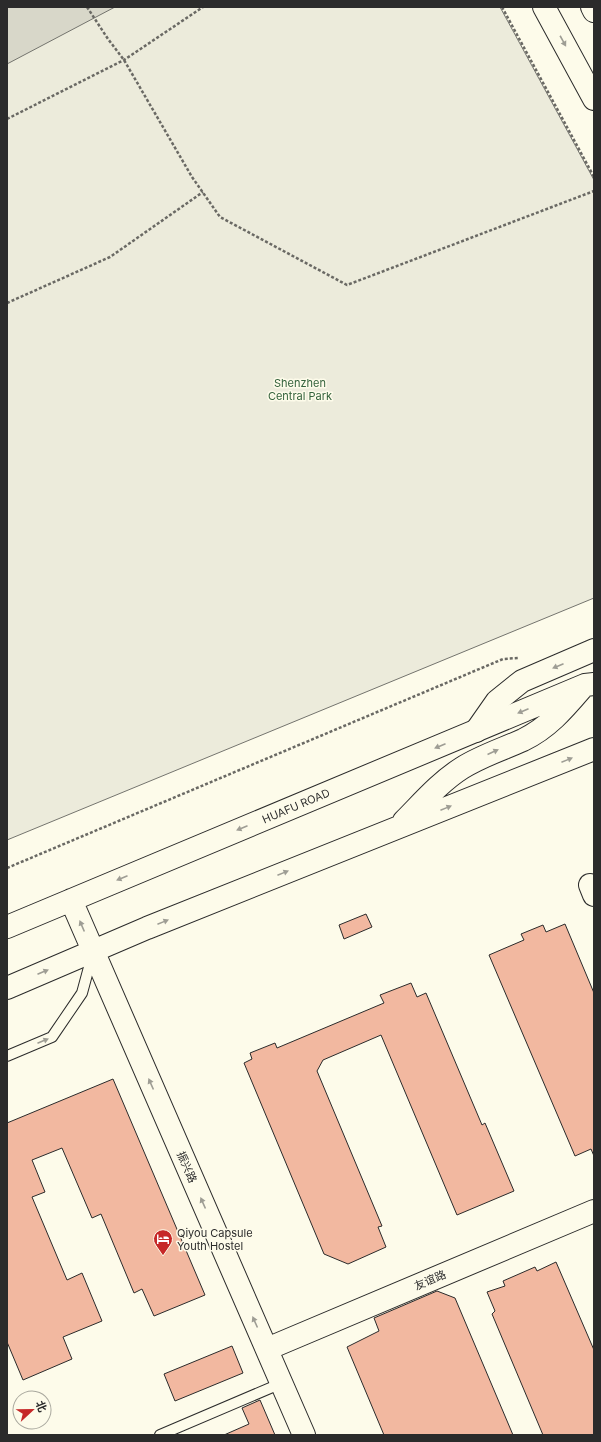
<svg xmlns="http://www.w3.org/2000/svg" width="601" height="1442" font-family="Inter,'Noto Sans SC',sans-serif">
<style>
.green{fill:#ecebdb;stroke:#74746e}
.water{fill:#d8d7c9;stroke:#74746e}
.building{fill:#f2b8a0;stroke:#2b2b2b}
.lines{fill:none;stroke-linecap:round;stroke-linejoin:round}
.lane-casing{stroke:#2b2b2b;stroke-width:12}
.secondary-casing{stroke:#2b2b2b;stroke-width:24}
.primary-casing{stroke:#2b2b2b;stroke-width:24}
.path{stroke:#6a6964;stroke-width:2.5;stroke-dasharray:3 2;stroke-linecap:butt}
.lane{stroke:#fdfbea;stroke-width:10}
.secondary{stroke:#fdfbea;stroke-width:22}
.primary{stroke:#fdfbea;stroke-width:22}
.oneway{fill:#9e9d94}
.labels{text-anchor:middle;stroke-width:3;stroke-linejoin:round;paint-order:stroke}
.park-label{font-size:11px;fill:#34623c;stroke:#fdfbea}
.street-label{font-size:11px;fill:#2b2b2b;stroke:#fdfbea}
.poi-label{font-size:11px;fill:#2b2b2b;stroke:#fdfbea;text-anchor:start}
</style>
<rect width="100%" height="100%" fill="#fdfbea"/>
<path class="green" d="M 7,7 L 500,7 L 594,180 L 594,598 L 7,840 Z"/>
<path class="water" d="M 10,7 L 115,7 L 7,64 L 7,8 Z"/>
<path class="building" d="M 366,914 L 372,927 L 344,939 L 339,925 Z
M 565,924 L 594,993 L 594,1156 L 591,1149 L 575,1156 L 489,955 L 524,940 L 521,934 L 543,925 L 546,932 Z
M 411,983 L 417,997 L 426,993 L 482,1125 L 485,1123 L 514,1191 L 457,1215 L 381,1035 L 323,1060 L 317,1071 L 382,1226 L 378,1227 L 386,1247 L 348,1264 L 324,1254 L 244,1063 L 252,1059 L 250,1053 L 275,1043 L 277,1048 L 384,1003 L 380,995 Z
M 113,1079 L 205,1295 L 154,1316 L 142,1289 L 134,1293 L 101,1214 L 92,1218 L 62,1148 L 32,1160 L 45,1192 L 32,1197 L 67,1280 L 82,1273 L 102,1321 L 63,1337 L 72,1359 L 23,1380 L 7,1342 L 7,1123 Z
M 556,1262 L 594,1350 L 594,1435 L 543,1435 L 492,1314 L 495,1311 L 487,1292 L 505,1286 L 503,1281 L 535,1267 L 537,1271 Z
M 437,1291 L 455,1298 L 513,1435 L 384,1435 L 347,1347 L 379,1331 L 374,1318 Z
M 232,1346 L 243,1373 L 175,1401 L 164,1374 Z
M 260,1400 L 275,1435 L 224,1435 L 249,1424 L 242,1408 Z"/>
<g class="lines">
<g class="lane-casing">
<path id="lane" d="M 7,1056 L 52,1037 L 82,993 L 92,956
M 160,1435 L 282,1383"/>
</g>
<g class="secondary-casing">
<path id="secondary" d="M 404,821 C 422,803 440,782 462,768 C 481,756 503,749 523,740 C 548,728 564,709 582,688
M 590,885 L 594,895
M 71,900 L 304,1435
M 7,927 L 585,685 L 594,684
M 7,988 L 147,928 L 594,749
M 267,1349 L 594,1211"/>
</g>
<g class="primary-casing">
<path id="primary" d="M 544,7 L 594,99
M 592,7 L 594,11
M 476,731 L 497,701 L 522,681 L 594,650"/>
</g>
<path class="path" d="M 87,7 L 108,39 L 124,60 L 192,177 L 220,217 L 347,285 L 594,191
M 502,7 L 594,177
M 7,119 L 124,60 L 203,7
M 7,303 L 110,257 L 203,192
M 7,868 L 503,659 L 518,658"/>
<use href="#lane" class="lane"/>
<use href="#secondary" class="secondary"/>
<use href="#primary" class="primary"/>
</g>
<defs><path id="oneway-solid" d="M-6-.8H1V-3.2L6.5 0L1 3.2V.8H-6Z"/></defs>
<g class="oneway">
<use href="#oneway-solid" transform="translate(563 41) rotate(61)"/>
<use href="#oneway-solid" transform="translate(558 666) rotate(157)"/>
<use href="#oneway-solid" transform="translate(523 711) rotate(157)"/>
<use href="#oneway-solid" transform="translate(440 746) rotate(157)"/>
<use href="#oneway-solid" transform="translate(493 752) rotate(-24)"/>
<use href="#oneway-solid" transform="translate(567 760) rotate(-22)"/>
<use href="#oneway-solid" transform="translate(446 808) rotate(-22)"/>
<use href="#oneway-solid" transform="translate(242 828) rotate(157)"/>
<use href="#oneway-solid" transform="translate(283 873) rotate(-22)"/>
<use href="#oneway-solid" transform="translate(122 878) rotate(157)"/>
<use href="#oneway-solid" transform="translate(163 922) rotate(-22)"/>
<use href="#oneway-solid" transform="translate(82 926) rotate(-113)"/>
<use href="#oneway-solid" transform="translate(43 972) rotate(-23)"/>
<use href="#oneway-solid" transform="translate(43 1041) rotate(-23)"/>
<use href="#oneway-solid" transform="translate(151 1084) rotate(-114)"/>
<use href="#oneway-solid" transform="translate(203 1203) rotate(-114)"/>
<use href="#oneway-solid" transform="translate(255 1322) rotate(-114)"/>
</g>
<defs>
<g id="hotel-pin" transform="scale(1)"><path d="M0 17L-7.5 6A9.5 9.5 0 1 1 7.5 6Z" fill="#c62828" stroke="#fdfbea"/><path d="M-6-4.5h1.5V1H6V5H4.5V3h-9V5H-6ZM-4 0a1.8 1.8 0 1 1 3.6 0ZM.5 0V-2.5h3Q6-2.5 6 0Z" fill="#fff"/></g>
</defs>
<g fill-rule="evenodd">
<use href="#hotel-pin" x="163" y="1239"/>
</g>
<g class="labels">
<g class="park-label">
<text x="300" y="387">Shenzhen<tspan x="300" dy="13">Central Park</tspan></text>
</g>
<g class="street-label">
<text transform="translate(296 806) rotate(-23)" y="4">HUAFU ROAD</text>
<text transform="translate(187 1167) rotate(66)" y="4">振兴路</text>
<text transform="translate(430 1280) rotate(-23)" y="4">友谊路</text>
</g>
<g class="poi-label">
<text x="177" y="1237">Qiyou Capsule<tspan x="177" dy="13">Youth Hostel</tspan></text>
</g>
</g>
<rect width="601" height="1442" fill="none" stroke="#2b2b2b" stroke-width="16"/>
<g transform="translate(32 1410) rotate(68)"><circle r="19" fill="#fdfbea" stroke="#a9a89e"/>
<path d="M0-3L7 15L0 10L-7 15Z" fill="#c62828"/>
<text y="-6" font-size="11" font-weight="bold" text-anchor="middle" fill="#2b2b2b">北</text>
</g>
</svg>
